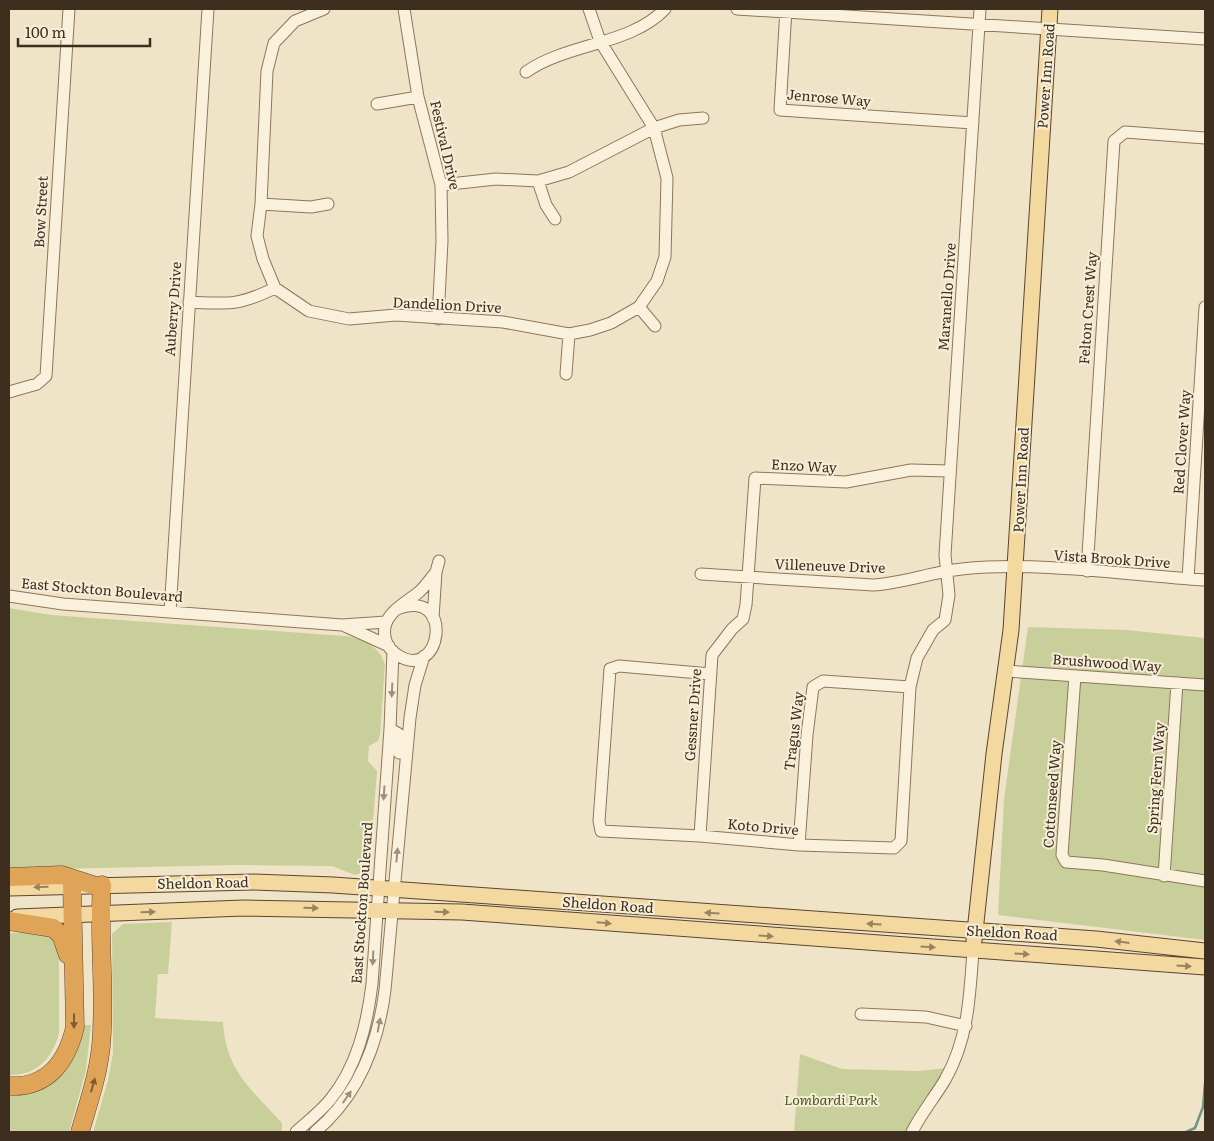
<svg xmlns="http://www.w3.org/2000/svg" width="1214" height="1141" font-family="Literata,serif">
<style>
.green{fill:#c9cf9b}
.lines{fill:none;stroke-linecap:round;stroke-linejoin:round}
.stream{stroke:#6f938a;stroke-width:2.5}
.minor-casing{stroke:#8d765c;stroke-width:13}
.major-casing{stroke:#5b4430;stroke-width:17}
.highway-casing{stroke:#5b4430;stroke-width:19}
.minor{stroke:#faf1dc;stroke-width:11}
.major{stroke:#f3d9a0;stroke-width:15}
.highway{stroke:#e0a458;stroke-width:18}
.oneway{fill:#9c907e}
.oneway2{fill:#988460}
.oneway3{fill:#7e5d36}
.labels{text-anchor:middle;stroke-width:4;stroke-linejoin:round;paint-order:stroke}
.street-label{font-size:14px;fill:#3d2e20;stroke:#f7eed8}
.park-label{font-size:14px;font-style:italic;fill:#4d5a26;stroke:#f7eed8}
</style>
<rect width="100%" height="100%" fill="#f0e4c8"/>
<path class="green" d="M 9,608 L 51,615 L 345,636 C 364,639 379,646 385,664 L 380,735 L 378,741 L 369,746 L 368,761 L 377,771 L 370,860 L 367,871 L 355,875 L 332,866 L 236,865 L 9,870 Z
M 1028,627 L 1126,630 L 1205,638 L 1205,940 L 998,915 L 1004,799 Z
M 172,922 L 168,974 L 158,974 L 155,1018 L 223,1022 C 226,1071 251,1089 282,1123 L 282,1132 L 93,1132 L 108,1080 L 113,1053 L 112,934 L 123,924 Z
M 40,932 L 51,935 L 59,949 L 59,1033 C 53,1058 36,1076 9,1075 L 9,933 Z
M 80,1025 L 91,1025 L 86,1070 L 69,1132 L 9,1132 L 9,1095 C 53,1093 78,1070 80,1025 Z
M 800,1054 L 842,1069 L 918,1071 L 947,1068 L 908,1132 L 794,1132 Z"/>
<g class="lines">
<path class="stream" d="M 1186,1132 L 1195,1128 L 1203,1107 L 1205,1083"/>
<g class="minor-casing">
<path id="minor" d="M 324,9 L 295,21 L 274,43 L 267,71 L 261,204 L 257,236 L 263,259 L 275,288 L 309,311 L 349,319 L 396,315 L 503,322 L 569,334 L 590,330 L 611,323 L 639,307 L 657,281 L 665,257 L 667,178 L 654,128 L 600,41 L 589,9
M 404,9 L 418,97 L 441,185 L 442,241 L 438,319
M 737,9 L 1205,39
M 786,9 L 780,110 L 973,123
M 526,72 C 567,43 631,45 665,9
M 377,104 L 418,97
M 538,181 L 546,205 L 555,219
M 441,185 L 496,179 L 538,181 L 569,172 L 654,128 L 679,120 L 703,118
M 261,204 L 311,207 L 328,204
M 189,302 C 229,304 238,306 275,288
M 639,307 L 655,326
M 566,374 L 569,334
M 9,392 L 37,384 L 46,376 L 69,9
M 1087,571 L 1114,141 L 1125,132 L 1205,138
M 701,574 L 873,585 C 903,583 932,572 962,569 C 1042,561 1125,575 1205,580
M 1188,579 L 1205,307
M 9,596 L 63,604 L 342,625 L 386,622
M 397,609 C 457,586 441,686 396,654 C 387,648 383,637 385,627 C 388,611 407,602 419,592 C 425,587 430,579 436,572
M 170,612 L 208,9
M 433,618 L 436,572 L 439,561
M 345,626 L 389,646
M 1006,671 L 1205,685
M 711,674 L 619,666 L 610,669 L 599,821 L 601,831 L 700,836 L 799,845 L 894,848 L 901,841 L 910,687 L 917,658 L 933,630 L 945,620 L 949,595 L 945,555 L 980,9
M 1075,676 L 1062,855 L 1066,862 L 1103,865 L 1205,881
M 390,729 L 399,734 L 399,753
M 700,836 L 712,655 L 732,629 L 743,619 L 746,605 L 755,478 L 846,482 L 911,470 L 950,471
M 799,845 L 807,735 L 813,687 L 823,681 L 910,687
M 1164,876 L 1177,683
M 861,1014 L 926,1017 L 966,1026
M 296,1132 C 307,1122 320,1112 330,1100 C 357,1067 367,1025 372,984 L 390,729 L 393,651
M 315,1132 C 358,1096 378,1045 385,990 L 410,718 L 415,685 L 424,656
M 912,1132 C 921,1114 934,1098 945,1080 C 968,1040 970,996 973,950"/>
</g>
<g class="major-casing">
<path id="major" d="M 9,888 L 254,882 L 333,885 L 1096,939 L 1205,951
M 17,917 L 243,908 L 462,912 L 1205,967
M 974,941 L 994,754 L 1011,630 L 1050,9"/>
</g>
<g class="highway-casing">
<path id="highway" d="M 9,877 L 62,875 L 93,885
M 9,921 L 53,928 L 61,935 L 68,955
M 9,1086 C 47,1088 67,1062 75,1027 L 72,886
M 80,1132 C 88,1104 98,1076 101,1046 C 106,993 98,939 102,885"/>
</g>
<use href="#minor" class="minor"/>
<use href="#major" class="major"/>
<use href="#highway" class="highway"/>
</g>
<defs><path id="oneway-solid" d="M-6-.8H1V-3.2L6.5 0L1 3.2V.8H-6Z" transform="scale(1.25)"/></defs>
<g class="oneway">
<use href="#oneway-solid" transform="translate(392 690) rotate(93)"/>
<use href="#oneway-solid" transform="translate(384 793) rotate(94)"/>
<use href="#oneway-solid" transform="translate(397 855) rotate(-85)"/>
<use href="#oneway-solid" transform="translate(373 958) rotate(93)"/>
<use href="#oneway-solid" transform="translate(379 1025) rotate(-79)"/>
<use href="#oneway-solid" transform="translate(347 1097) rotate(-55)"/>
</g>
<g class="oneway2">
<use href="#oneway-solid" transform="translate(41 887) rotate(178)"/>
<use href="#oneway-solid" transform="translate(311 908) rotate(2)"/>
<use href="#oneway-solid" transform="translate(148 912) rotate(-2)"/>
<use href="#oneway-solid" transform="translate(442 912) rotate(2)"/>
<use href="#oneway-solid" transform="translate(712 913) rotate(-176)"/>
<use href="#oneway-solid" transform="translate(604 923) rotate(5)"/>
<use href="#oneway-solid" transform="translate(874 924) rotate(-176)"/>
<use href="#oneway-solid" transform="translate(766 936) rotate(4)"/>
<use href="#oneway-solid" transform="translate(1122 942) rotate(-173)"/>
<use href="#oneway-solid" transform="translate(928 947) rotate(4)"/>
<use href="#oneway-solid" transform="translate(1022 954) rotate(4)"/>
<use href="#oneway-solid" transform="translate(1184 966) rotate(4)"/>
</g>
<g class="oneway3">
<use href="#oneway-solid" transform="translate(74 1021) rotate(90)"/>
<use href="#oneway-solid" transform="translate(93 1085) rotate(-74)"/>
</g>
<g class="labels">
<g class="street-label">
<text transform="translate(1046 76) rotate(-86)" y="5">Power Inn Road</text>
<text transform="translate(829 98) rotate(5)" y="5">Jenrose Way</text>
<text transform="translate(445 145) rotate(77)" y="5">Festival Drive</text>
<text transform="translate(41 212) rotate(-87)" y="5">Bow Street</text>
<text transform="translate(947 297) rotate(-86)" y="5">Maranello Drive</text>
<text transform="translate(447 305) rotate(3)" y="5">Dandelion Drive</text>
<text transform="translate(1088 308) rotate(-86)" y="5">Felton Crest Way</text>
<text transform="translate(173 309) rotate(-86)" y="5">Auberry Drive</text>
<text transform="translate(1182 442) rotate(-86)" y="5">Red Clover Way</text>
<text transform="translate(804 466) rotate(3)" y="5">Enzo Way</text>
<text transform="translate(1021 480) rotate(-87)" y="5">Power Inn Road</text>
<text transform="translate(1112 559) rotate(4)" y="5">Vista Brook Drive</text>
<text transform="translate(830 566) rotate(2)" y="5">Villeneuve Drive</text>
<text transform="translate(102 590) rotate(5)" y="5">East Stockton Boulevard</text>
<text transform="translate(1107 663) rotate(4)" y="5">Brushwood Way</text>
<text transform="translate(693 715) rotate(-86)" y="5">Gessner Drive</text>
<text transform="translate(794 731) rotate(-83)" y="5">Tragus Way</text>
<text transform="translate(1156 778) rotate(-86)" y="5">Spring Fern Way</text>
<text transform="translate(1052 794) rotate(-86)" y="5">Cottonseed Way</text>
<text transform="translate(763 827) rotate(5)" y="5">Koto Drive</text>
<text transform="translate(203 883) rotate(-1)" y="5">Sheldon Road</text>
<text transform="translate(362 903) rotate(-86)" y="5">East Stockton Boulevard</text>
<text transform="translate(608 905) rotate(4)" y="5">Sheldon Road</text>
<text transform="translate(1012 933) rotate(3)" y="5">Sheldon Road</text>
</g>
<g class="park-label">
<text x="831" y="1105">Lombardi Park</text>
</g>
</g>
<rect width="1214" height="1141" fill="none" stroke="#3d2e20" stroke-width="20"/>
<path d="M18 38v8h132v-8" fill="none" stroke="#3d2e20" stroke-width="2.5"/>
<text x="25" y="38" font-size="15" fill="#3d2e20" stroke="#f7eed8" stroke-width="4" paint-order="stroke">100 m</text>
</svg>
